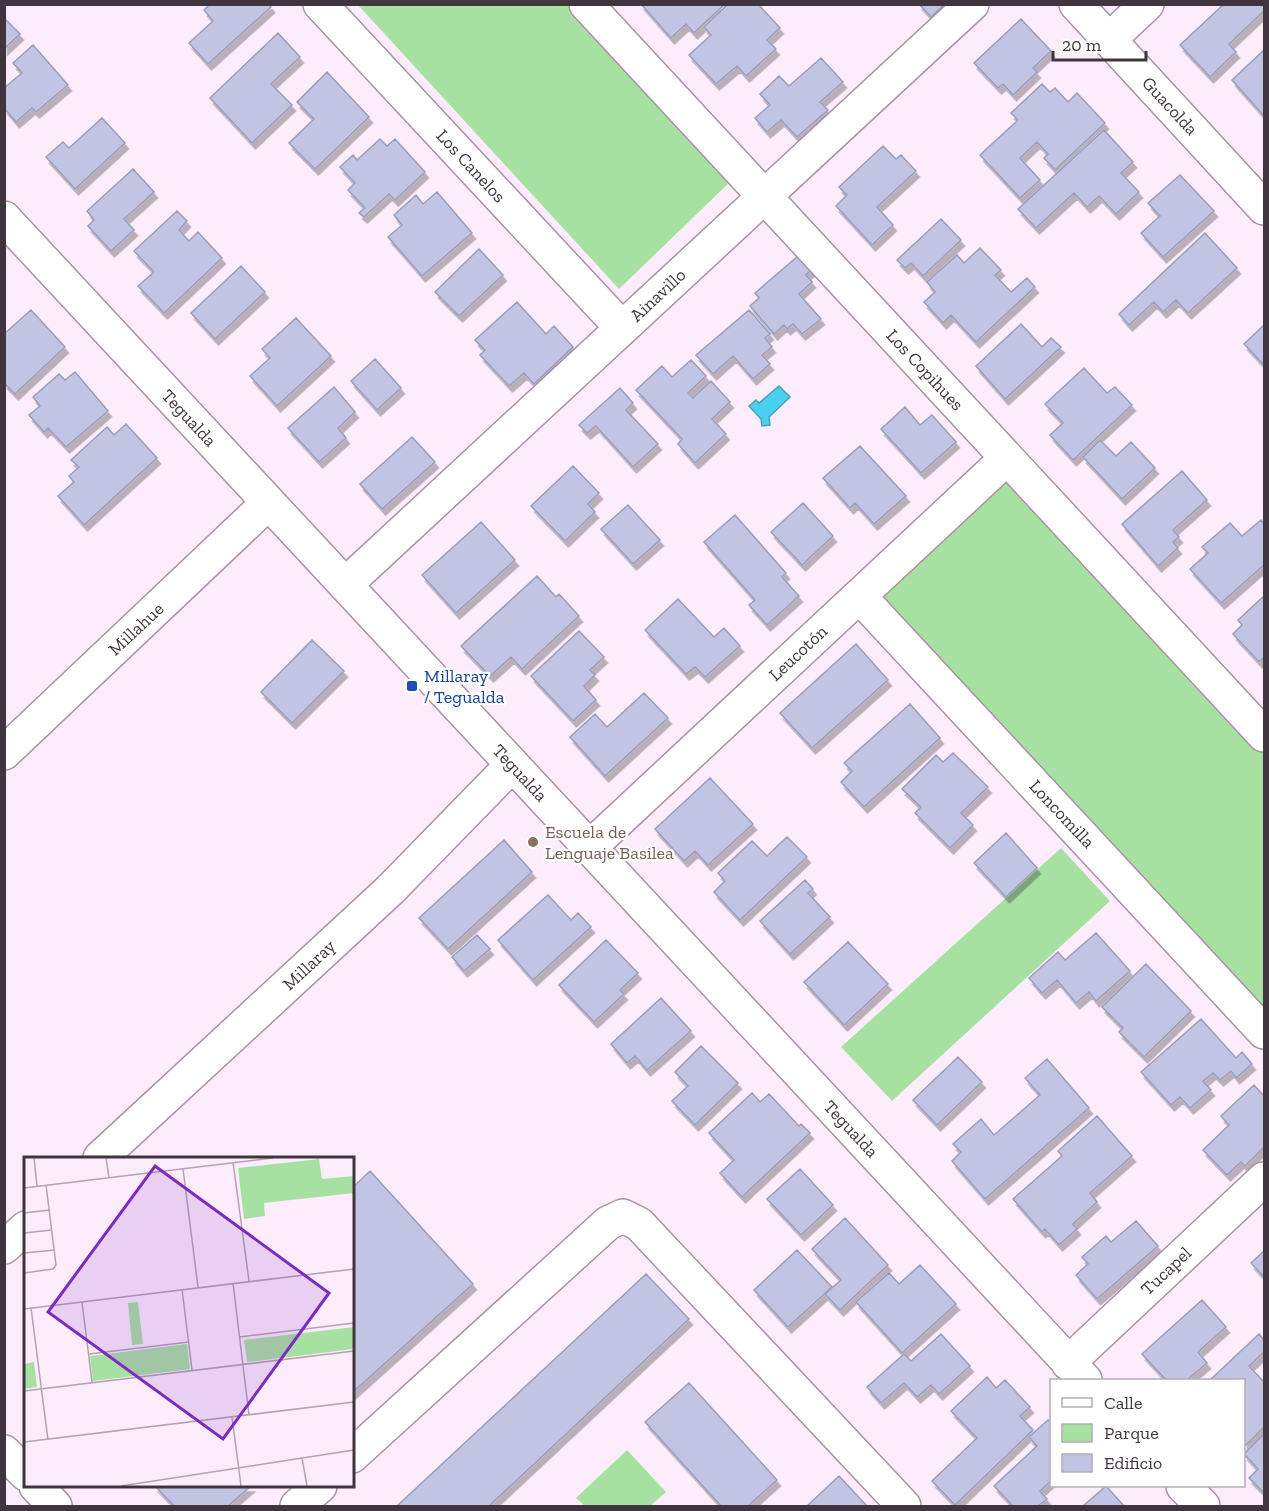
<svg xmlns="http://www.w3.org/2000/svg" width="1269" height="1511" font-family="'Zilla Slab',serif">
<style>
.green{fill:#a7e1a2}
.water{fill:#4cd0ef;stroke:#48a2ba;stroke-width:1.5}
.building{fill:#c1c4e2;stroke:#9a9dba;stroke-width:1.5;filter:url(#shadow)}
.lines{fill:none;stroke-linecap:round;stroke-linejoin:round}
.minor-casing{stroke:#aa91a8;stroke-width:36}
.minor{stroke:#fff;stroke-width:33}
.transit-dot{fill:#1a4fb4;stroke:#fff;stroke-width:2}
.education-dot{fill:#8d6e63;stroke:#fff;stroke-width:2}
.labels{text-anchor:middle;stroke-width:4.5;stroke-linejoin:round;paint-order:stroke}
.street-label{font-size:18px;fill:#40353f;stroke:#fff}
.transit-label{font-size:18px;fill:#164399;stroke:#fff;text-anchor:start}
.education-label{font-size:18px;fill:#785e54;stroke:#fff;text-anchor:start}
.inset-road{fill:none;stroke:#b1a3b0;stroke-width:1.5}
.view{fill:#7b2cbf;fill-opacity:0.15;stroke:#7b2cbf;stroke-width:3}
.inset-edge{fill:none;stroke:#40353f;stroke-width:3}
</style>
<defs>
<filter id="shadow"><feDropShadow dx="3.5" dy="6" stdDeviation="0" flood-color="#0004"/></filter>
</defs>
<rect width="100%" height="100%" fill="#fdedfc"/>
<path class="green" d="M 358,5 L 568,5 L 731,181 L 619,289 Z
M 1007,479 L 1264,754 L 1264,1010 L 879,599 Z
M 1061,848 L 1110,901 L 892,1101 L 841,1047 Z
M 627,1450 L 666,1492 L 650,1506 L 585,1506 L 576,1498 Z"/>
<path class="water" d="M 779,386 L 790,397 L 769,417 L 770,425 L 762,426 L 761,419 L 749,406 L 756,400 L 759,403 Z"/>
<path class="building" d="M 210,4 L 269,4 L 271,7 L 208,64 L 189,43 L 213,21 L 204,10 Z
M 641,4 L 725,4 L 694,33 L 686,24 L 671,38 Z
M 728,4 L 758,4 L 780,28 L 767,40 L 776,49 L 746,76 L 737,66 L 716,84 L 689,55 L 711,35 L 704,27 Z
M 919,4 L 945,4 L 931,17 Z
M 1224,4 L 1264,4 L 1264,11 L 1229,44 L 1236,52 L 1210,77 L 1180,45 Z
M 4,18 L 20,34 L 4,49 Z
M 1021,19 L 1051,51 L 1033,68 L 1037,72 L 1013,95 L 1003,84 L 998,88 L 974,63 Z
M 278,33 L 300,57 L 271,84 L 292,105 L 252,143 L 210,98 Z
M 33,45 L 68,85 L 36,112 L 32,108 L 16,122 L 4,108 L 4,88 L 22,73 L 13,63 Z
M 1264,50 L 1264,116 L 1232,80 Z
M 821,58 L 843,82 L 820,102 L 828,110 L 797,137 L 781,120 L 767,132 L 755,118 L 770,105 L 760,94 L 779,76 L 789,86 Z
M 327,72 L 369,117 L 315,169 L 289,143 L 314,119 L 297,102 Z
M 1042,84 L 1050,92 L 1055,88 L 1068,102 L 1077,93 L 1105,123 L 1055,170 L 1044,158 L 1048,154 L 1037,142 L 1020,158 L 1040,180 L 1020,198 L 980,155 L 1018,120 L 1011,113 Z
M 102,118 L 125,143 L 75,189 L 46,157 L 63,142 L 69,148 Z
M 1104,130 L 1133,162 L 1121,173 L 1139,192 L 1116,214 L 1099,196 L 1087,207 L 1074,193 L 1036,228 L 1018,209 Z
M 380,139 L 387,146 L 395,139 L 425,172 L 395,200 L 389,194 L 364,217 L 359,213 L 365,208 L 348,190 L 355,183 L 340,167 L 353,155 L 357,160 Z
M 883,146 L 896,159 L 901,155 L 916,171 L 877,207 L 893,225 L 872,245 L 836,206 L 847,195 L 839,187 Z
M 133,169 L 154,192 L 124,219 L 134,230 L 111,251 L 88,226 L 94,220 L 87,211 Z
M 1180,175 L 1214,211 L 1163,257 L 1141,233 L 1160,216 L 1148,203 Z
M 437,192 L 472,233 L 422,276 L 388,237 L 402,225 L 394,215 L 416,195 L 423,204 Z
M 177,211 L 187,221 L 179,230 L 189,241 L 198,232 L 222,258 L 164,313 L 138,286 L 154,272 L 134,251 Z
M 941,219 L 961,240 L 923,276 L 911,263 L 905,268 L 897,260 Z
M 1205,233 L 1237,268 L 1188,313 L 1176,300 L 1163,312 L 1154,302 L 1129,325 L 1119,314 Z
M 980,248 L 1001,270 L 995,275 L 1011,292 L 1027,278 L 1035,287 L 976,342 L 951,315 L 943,323 L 924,302 L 935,292 L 927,282 L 957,255 L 964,263 Z
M 479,249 L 503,275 L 459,316 L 435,292 Z
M 798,256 L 811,270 L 806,275 L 812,282 L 799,294 L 821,319 L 802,334 L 793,324 L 787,329 L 784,325 L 774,334 L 750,306 L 759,298 L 755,293 Z
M 241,266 L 265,292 L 215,339 L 191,313 Z
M 517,302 L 546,334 L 554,326 L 573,347 L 534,384 L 524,373 L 509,386 L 480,355 L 485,350 L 475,340 Z
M 31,310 L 65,347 L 15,394 L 4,383 L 4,334 Z
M 749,310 L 770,334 L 765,338 L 772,347 L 762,355 L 770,364 L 753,379 L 733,356 L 713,374 L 696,355 Z
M 296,318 L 331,356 L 277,406 L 250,376 L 270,358 L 262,349 Z
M 1021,324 L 1042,347 L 1051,338 L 1061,347 L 1005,399 L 976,366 Z
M 1264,325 L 1264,365 L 1244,344 Z
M 375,359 L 401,388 L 377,410 L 351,381 Z
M 691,360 L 706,376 L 688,393 L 693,398 L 711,381 L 730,402 L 712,419 L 726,434 L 695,463 L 678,444 L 682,439 L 636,390 L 662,366 L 672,377 Z
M 1084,368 L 1107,393 L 1115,387 L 1132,405 L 1073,460 L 1050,435 L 1063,423 L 1045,404 Z
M 75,372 L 108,411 L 66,447 L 48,428 L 44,432 L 29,415 L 40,406 L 33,397 L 59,374 L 65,380 Z
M 334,387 L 355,412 L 338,428 L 346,438 L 319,462 L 288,428 Z
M 620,388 L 633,403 L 626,410 L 658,444 L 633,467 L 596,426 L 587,433 L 579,425 Z
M 905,407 L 920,425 L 932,415 L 956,442 L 921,473 L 881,429 Z
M 126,424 L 157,458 L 84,525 L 58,496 L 74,482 L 69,476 L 79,467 L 71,460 L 107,427 L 114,435 Z
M 412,437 L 435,462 L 382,509 L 360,484 Z
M 1100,440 L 1116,456 L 1131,442 L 1155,468 L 1122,499 L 1083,457 Z
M 860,446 L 906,496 L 874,524 L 855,503 L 850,508 L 823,478 Z
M 573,466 L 599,493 L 588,504 L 595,512 L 565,541 L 531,506 Z
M 1182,471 L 1207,500 L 1173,530 L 1179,537 L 1173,542 L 1178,548 L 1158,566 L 1122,524 Z
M 803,503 L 833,536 L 802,565 L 771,532 Z
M 628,505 L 660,540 L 633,564 L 601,529 Z
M 735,515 L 786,573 L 782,577 L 799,596 L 767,625 L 749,605 L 755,600 L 704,542 Z
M 1261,520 L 1264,524 L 1264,565 L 1221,603 L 1190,569 L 1208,553 L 1202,547 L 1230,523 L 1242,536 Z
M 481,522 L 515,560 L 456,613 L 422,575 Z
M 537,576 L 556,597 L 559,594 L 579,616 L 522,669 L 511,657 L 490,676 L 461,646 Z
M 1264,596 L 1264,657 L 1259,662 L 1233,634 L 1242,625 L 1238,620 Z
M 678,599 L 714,637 L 724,628 L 740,646 L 705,677 L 695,667 L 686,674 L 645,630 Z
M 579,631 L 604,657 L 590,670 L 595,675 L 584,686 L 596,700 L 573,721 L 531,676 Z
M 312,640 L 344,671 L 292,723 L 261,692 Z
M 856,644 L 888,680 L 812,748 L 780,713 Z
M 644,693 L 668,718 L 605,776 L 570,737 L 595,714 L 607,727 Z
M 910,704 L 940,738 L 864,807 L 841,782 L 852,771 L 844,763 Z
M 953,753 L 988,787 L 961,813 L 973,825 L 950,848 L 915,813 L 921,807 L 902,789 L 936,755 L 943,762 Z
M 710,778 L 753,824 L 708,865 L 695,851 L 684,861 L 655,829 Z
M 1006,833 L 1037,868 L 1006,897 L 974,863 Z
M 787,837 L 807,857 L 740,920 L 714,892 L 725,881 L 718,873 L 752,841 L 767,856 Z
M 504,840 L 532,872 L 448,949 L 419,918 Z
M 805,880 L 813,889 L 808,893 L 830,917 L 790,954 L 760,921 Z
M 548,895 L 571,920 L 578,913 L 591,927 L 533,980 L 498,940 Z
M 1096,933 L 1130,971 L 1096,1001 L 1089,992 L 1076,1003 L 1057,980 L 1042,993 L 1029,978 L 1058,952 L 1065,960 Z
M 477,935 L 490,949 L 464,971 L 452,957 Z
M 606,940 L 638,973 L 620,990 L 624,994 L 594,1022 L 559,985 Z
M 848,942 L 888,984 L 844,1025 L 804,982 Z
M 1146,964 L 1191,1011 L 1144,1057 L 1119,1032 L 1123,1028 L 1102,1007 Z
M 661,998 L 691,1031 L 647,1070 L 635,1056 L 627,1063 L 611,1044 Z
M 1201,1019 L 1236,1058 L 1242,1052 L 1252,1064 L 1236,1078 L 1231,1071 L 1220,1080 L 1213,1073 L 1203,1081 L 1211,1090 L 1190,1108 L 1180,1097 L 1171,1105 L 1141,1072 Z
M 701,1046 L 738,1083 L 695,1125 L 672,1101 L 688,1086 L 675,1072 Z
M 958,1057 L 982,1082 L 937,1125 L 913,1100 Z
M 1047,1059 L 1089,1108 L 985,1199 L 952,1161 L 961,1152 L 953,1144 L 981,1119 L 994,1135 L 1040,1095 L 1025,1078 Z
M 1254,1085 L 1264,1096 L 1264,1147 L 1245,1166 L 1241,1162 L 1227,1175 L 1203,1150 L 1229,1125 L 1221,1116 Z
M 752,1093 L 760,1102 L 769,1094 L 799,1126 L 801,1124 L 810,1133 L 742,1197 L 720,1173 L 734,1160 L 709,1133 Z
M 1097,1116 L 1132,1156 L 1090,1193 L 1097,1202 L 1073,1224 L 1077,1229 L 1059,1245 L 1045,1229 L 1042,1232 L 1013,1199 L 1062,1156 L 1058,1151 Z
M 800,1169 L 833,1205 L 801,1235 L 767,1199 Z
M 370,1171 L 473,1284 L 352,1393 L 352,1188 Z
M 845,1218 L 888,1265 L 840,1310 L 825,1294 L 841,1280 L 812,1249 Z
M 1136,1221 L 1158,1246 L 1097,1299 L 1076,1275 L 1088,1264 L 1082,1257 L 1106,1236 L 1111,1242 Z
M 797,1250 L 832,1287 L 788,1327 L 754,1290 Z
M 1264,1251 L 1264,1277 L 1251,1263 Z
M 920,1265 L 956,1304 L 902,1353 L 856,1302 L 889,1273 L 899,1284 Z
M 646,1274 L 689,1319 L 489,1506 L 397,1506 Z
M 1202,1300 L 1226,1327 L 1198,1352 L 1207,1363 L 1187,1380 L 1166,1380 L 1142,1354 Z
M 941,1334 L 970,1366 L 939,1394 L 931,1385 L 917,1397 L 904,1383 L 881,1403 L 867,1387 L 904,1354 L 911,1361 Z
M 1259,1334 L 1264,1340 L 1264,1352 L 1249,1366 L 1264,1382 L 1264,1427 L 1244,1447 L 1244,1380 L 1210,1380 Z
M 987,1377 L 996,1388 L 1005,1380 L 1030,1407 L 1020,1416 L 1033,1430 L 955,1505 L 932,1481 L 977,1438 L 951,1411 Z
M 689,1383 L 777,1480 L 748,1506 L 721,1506 L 645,1422 Z
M 1048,1420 L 1052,1424 L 1052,1480 L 1040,1491 L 1047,1499 L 1038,1506 L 1013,1506 L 994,1486 L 1037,1446 L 1029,1437 Z
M 1264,1434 L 1264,1493 L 1249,1478 L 1258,1469 L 1244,1454 Z
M 839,1476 L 867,1506 L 807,1506 Z
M 155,1486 L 251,1486 L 228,1506 L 174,1506 Z
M 1106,1486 L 1124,1506 L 1083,1506 Z"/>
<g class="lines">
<g class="minor-casing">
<path id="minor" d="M 320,4 L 622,328
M 586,4 L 1264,735
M 1076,4 L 1264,208
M 1109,40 L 1147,4
M 4,218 L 1085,1380
M 345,585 L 972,4
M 859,596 L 1264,1032
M 4,753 L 268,503
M 589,848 L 1007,458
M 100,1158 L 390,890 L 512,765
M 4,1247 L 26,1228
M 1068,1363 L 1264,1179
M 4,1452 L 26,1474
M 352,1456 L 608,1223 L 623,1216 L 639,1224 L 904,1506
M 36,1486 L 55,1506
M 1183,1486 L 1203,1506
M 297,1506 L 320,1486"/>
</g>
<use href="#minor" class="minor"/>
</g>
<rect class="transit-dot" x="406" y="680" width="12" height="12" rx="3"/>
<circle class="education-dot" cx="533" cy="842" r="6"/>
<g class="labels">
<g class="street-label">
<text transform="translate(1170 106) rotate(47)" y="6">Guacolda</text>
<text transform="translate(471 166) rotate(47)" y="6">Los Canelos</text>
<text transform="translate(658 295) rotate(-43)" y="6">Ainavillo</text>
<text transform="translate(925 370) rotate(47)" y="6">Los Copihues</text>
<text transform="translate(189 418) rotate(47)" y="6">Tegualda</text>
<text transform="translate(136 629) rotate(-43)" y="6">Millahue</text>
<text transform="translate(798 653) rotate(-43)" y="6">Leucotón</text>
<text transform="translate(520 773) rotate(47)" y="6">Tegualda</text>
<text transform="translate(1062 814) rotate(47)" y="6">Loncomilla</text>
<text transform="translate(309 965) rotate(-43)" y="6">Millaray</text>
<text transform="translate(851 1129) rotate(47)" y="6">Tegualda</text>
<text transform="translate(1166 1271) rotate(-43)" y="6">Tucapel</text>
</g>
<g class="transit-label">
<text x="424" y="682">Millaray<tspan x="424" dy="21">/ Tegualda</tspan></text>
</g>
<g class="education-label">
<text x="545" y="838">Escuela de<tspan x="545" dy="21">Lenguaje Basilea</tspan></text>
</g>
</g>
<g transform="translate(24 1157)">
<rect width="330" height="330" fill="#fdedfc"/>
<path d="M 295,2 L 298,22 L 330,19 L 330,36 L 240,46 L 241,59 L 220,62 L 214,11 ZM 114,145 L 119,187 L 108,188 L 104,146 ZM 330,170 L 330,192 L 223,205 L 220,183 ZM 163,187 L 166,212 L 69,224 L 66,199 ZM 10,205 L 13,230 L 0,232 L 0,207 Z" fill="#a7e1a2"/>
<path class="inset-road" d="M 10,1 L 13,29M 82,1 L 85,21M 209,5 L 225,124M 159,12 L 174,130M 0,31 L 249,1M 0,56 L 26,53M 0,76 L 28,73M 0,96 L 31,93M 0,116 L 29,112 L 32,108 L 22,28M 209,126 L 225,258M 158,132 L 168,213M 58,145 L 68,225M 7,151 L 24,283M 0,152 L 330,112M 215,180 L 330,166M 65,197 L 165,185M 0,234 L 330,194M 208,260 L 217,329M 0,285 L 330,245M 278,301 L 283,329M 97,329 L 330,293"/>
<path class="view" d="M 131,9 L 305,136 L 199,282 L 24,155 Z"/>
<rect width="330" height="330" class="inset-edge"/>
</g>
<rect width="1269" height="1511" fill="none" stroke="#40353f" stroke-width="12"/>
<rect x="1050" y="1379" width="195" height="108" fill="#ffffff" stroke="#b3aeb2" stroke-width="1.5"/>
<rect x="1062" y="1398" width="30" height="9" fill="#ffffff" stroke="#b3aeb2" stroke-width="1.5"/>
<text x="1104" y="1409" font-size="18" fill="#40353f">Calle</text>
<rect x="1062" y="1424" width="30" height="18" fill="#a7e1a2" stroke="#b3aeb2" stroke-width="1.5"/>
<text x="1104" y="1439" font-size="18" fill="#40353f">Parque</text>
<rect x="1062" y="1454" width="30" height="18" fill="#c1c4e2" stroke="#b3aeb2" stroke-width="1.5"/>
<text x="1104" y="1469" font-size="18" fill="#40353f">Edificio</text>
<path d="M1053 51v9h93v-9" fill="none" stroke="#40353f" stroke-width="3"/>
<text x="1062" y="51" font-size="18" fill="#40353f" stroke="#ffffff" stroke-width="4.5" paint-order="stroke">20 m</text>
</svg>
